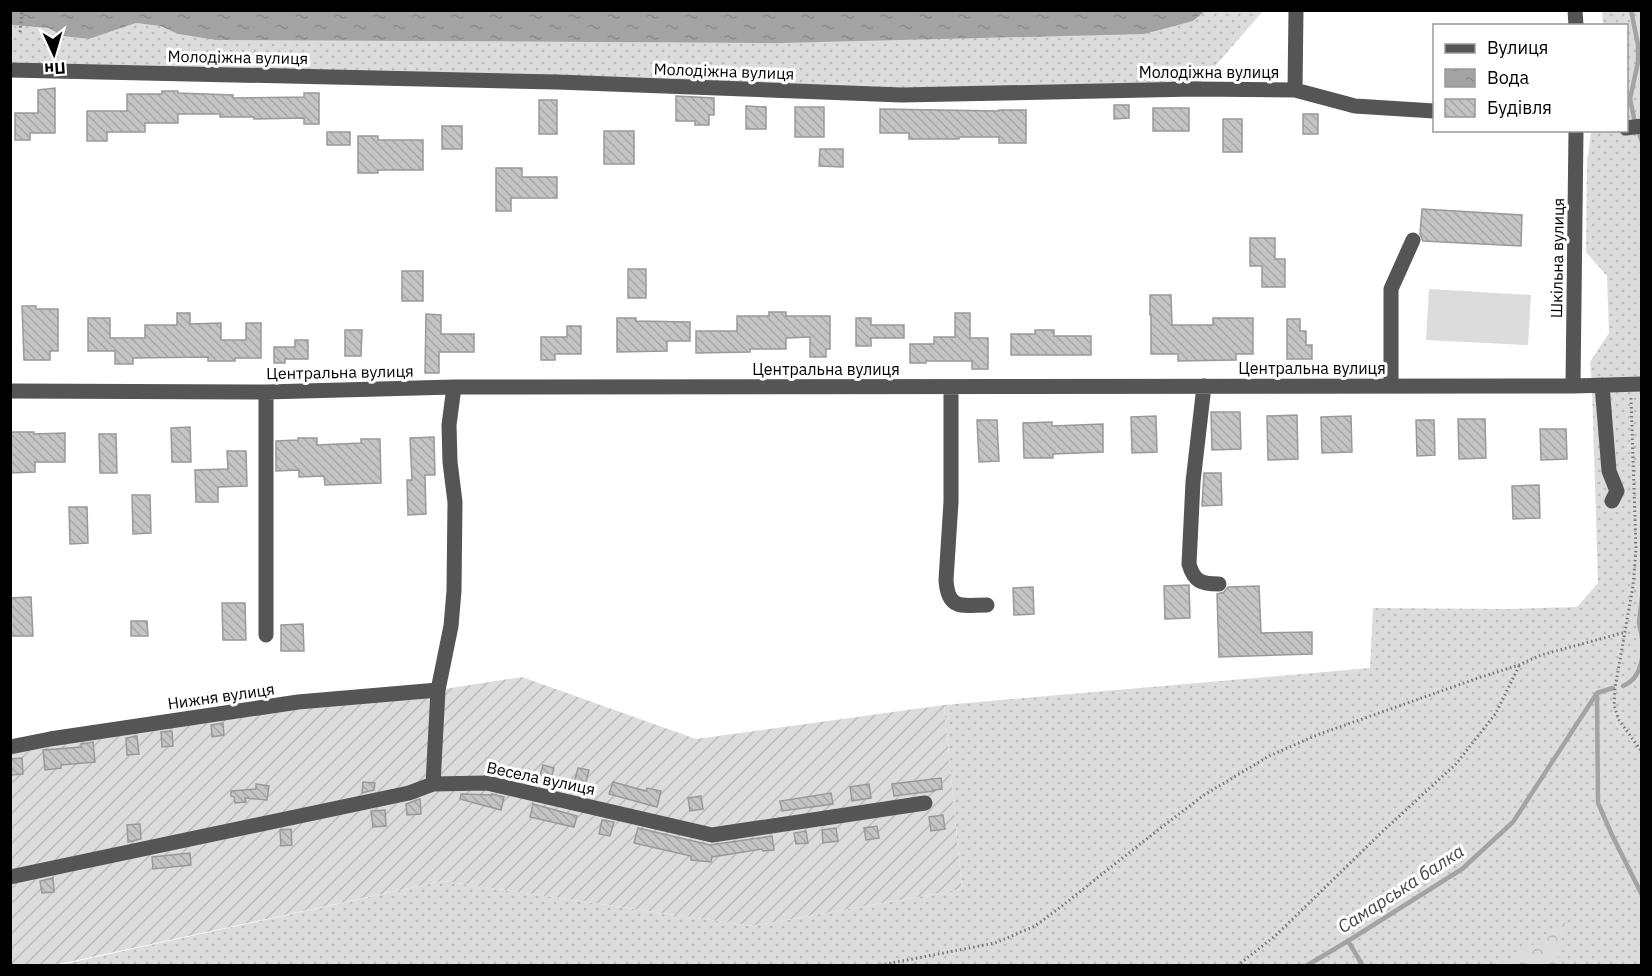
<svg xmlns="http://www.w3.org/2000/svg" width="1652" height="976" font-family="'IBM Plex Sans',sans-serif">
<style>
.grass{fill:url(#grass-dots)}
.forest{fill:url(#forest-crowns)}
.garden{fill:url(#garden-furrows)}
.pitch{fill:#dcdcdc}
.water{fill:url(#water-ripples)}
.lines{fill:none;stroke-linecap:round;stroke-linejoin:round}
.stream{stroke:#a3a3a3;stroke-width:4.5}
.building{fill:url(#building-back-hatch);stroke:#999;stroke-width:1.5}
.path{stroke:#777;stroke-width:3;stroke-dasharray:1.5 3;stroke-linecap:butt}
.minor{stroke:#555;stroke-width:15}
.labels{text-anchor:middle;stroke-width:6;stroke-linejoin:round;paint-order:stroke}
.street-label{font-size:16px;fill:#000;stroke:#fff}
.water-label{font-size:18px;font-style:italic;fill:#444;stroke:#fff}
</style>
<defs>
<pattern id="grass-dots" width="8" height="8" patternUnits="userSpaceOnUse" patternTransform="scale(1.5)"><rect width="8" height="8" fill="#dcdcdc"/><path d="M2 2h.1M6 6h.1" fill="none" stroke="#bbb" stroke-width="1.8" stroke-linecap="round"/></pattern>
<pattern id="forest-crowns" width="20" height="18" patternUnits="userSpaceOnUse" patternTransform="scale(1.5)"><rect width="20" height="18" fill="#dcdcdc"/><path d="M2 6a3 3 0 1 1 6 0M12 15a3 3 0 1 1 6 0" fill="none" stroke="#bbb"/></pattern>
<pattern id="garden-furrows" width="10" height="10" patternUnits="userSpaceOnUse" patternTransform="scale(1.5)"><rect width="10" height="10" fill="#dcdcdc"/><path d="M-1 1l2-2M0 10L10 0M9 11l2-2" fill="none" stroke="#bbb"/></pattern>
<pattern id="water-ripples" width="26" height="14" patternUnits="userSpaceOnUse" patternTransform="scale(1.5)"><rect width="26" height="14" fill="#a3a3a3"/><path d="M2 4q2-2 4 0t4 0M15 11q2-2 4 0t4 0" fill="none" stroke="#8b8b8b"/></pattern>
<pattern id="building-back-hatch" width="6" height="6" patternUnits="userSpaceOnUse" patternTransform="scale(1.5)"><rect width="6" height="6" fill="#c4c4c4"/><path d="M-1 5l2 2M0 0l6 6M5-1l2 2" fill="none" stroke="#a7a7a7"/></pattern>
</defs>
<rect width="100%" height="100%" fill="#fff"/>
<path class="grass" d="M 1205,11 L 1263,11 L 1195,89 L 902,95 L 11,70 L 10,25 L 48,28 L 63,36 L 89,39 L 136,23 L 160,26 L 178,34 L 215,40 L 780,43 L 1193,21 Z
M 1602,11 L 1641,11 L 1641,965 L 55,966 L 442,881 L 752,926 L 962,889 L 944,705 L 1370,668 L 1373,608 L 1508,609 L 1577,607 L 1598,583 L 1592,387 L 1590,362 L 1609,333 L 1607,276 L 1586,252 L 1587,164 L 1591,131 L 1626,130 L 1626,26 L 1603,25 Z"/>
<path class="forest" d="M 1566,920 L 1556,965 L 1495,965 L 1515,958 Z"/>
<path class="garden" d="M 522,677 L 696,739 L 944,705 L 962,889 L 752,926 L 442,881 L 55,965 L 11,966 L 11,747 L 438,690 Z"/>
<path class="pitch" d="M 1429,289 L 1531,295 L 1528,345 L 1426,340 Z"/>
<path class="water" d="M 10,11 L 11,10 L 1205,11 L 1193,21 L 1144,34 L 780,43 L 215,40 L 178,34 L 160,26 L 136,23 L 89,39 L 63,36 L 48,28 L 11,25 Z"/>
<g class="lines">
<path class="stream" d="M 1631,10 L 1638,45 L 1638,62 L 1630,99 L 1635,123
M 1638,131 L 1642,142
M 1642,597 L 1639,622 L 1642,638
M 1623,686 C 1635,681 1639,672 1642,659
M 1597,695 L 1598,803 L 1612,835 L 1642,895
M 1348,941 L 1363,966
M 1306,966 L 1348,941 L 1462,869 L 1513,822 L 1597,693 L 1613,688"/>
</g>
<path class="building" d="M 55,88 L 55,133 L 30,133 L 30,140 L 15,140 L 15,113 L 38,113 L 38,90 Z
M 162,91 L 178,91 L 178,93 L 233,95 L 233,98 L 304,97 L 304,93 L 319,93 L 319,124 L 304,124 L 304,118 L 254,119 L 254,117 L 220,117 L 220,114 L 178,114 L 178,123 L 145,123 L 145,132 L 107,132 L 107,141 L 87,141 L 87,111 L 127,111 L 127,94 L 162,94 Z
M 676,96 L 714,98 L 714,115 L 709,115 L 709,125 L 695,125 L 695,121 L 676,121 Z
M 539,100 L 557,100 L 557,134 L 539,134 Z
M 1114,105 L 1129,105 L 1129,118 L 1114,119 Z
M 746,106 L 766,107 L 766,129 L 746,129 Z
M 795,107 L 824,107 L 824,137 L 795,137 Z
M 1153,108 L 1189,108 L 1189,131 L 1153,131 Z
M 880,109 L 999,111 L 999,110 L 1026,110 L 1026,143 L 999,143 L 999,137 L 959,137 L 959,139 L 909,139 L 909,133 L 880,133 Z
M 1303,114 L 1318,114 L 1318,134 L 1303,134 Z
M 1223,119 L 1242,119 L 1242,152 L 1223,152 Z
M 442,126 L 462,126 L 462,149 L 442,149 Z
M 604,131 L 634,131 L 634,164 L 604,164 Z
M 327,132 L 350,132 L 350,145 L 327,145 Z
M 358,136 L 378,136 L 378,140 L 423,140 L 423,170 L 378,170 L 378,173 L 358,173 Z
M 820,149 L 843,149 L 843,167 L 819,166 Z
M 496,168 L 522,168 L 522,177 L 557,177 L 557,198 L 511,198 L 511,211 L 496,211 Z
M 1422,209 L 1522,215 L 1521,246 L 1423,241 L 1420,234 Z
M 1250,238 L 1275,238 L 1275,259 L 1285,259 L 1285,287 L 1262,287 L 1262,266 L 1250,266 Z
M 628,269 L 646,269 L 646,298 L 628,298 Z
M 402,271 L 423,271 L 423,301 L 402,301 Z
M 1150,295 L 1171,295 L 1172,325 L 1213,325 L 1213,318 L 1253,318 L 1253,354 L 1236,354 L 1236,360 L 1178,361 L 1178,354 L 1151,354 L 1151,315 L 1150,315 Z
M 22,306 L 36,306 L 36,309 L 58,309 L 58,351 L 50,351 L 50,360 L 24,360 Z
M 769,312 L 786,312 L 786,316 L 830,316 L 830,349 L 826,349 L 826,357 L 810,357 L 810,337 L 786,338 L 786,349 L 750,349 L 750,352 L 696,353 L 696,331 L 737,331 L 737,316 L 769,316 Z
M 177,313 L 190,313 L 190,324 L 221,323 L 221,340 L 246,340 L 246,323 L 261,323 L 261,358 L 235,358 L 235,361 L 208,361 L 208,357 L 133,358 L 133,364 L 115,364 L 115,351 L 88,351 L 88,318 L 110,318 L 110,338 L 145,338 L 145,325 L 177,325 Z
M 955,313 L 970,313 L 970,338 L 988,338 L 988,369 L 972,369 L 972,361 L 926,361 L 926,363 L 910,363 L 910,344 L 934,344 L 934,337 L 955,337 Z
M 426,314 L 441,315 L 441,334 L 474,334 L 474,352 L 439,352 L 439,373 L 425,373 Z
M 617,318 L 636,318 L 636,321 L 690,322 L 690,341 L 667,341 L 667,351 L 617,352 Z
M 856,318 L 871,318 L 871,325 L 904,325 L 904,338 L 871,338 L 871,346 L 856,346 Z
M 1287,319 L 1300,319 L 1300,331 L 1306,331 L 1306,345 L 1312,345 L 1312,359 L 1287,359 Z
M 567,326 L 581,326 L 581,354 L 555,354 L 555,360 L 541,360 L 541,337 L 567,337 Z
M 345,330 L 362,330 L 361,356 L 345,356 Z
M 1035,330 L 1054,330 L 1054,336 L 1091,336 L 1091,355 L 1011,355 L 1011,334 L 1035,334 Z
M 295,340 L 308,340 L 308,359 L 285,359 L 285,363 L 274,363 L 274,347 L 295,347 Z
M 1211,412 L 1240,412 L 1241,449 L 1212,450 Z
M 1297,415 L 1298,459 L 1268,460 L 1267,416 Z
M 1156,416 L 1157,452 L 1132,453 L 1131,417 Z
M 1351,416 L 1352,452 L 1322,453 L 1321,417 Z
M 1458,419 L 1485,419 L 1486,458 L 1459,459 Z
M 977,420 L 997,420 L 999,461 L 979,462 Z
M 1416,420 L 1434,420 L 1435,455 L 1417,456 Z
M 1052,422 L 1052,426 L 1103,424 L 1103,452 L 1053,454 L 1053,458 L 1024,458 L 1023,423 Z
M 190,427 L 191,462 L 172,462 L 171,428 Z
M 1540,429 L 1566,429 L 1567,459 L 1541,460 Z
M 10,432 L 34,432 L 34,434 L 65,433 L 65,462 L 35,462 L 35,472 L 10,473 Z
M 99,434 L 116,434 L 117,473 L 100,473 Z
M 434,437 L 435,475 L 425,475 L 426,514 L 408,515 L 407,480 L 412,480 L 410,438 Z
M 298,438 L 317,438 L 317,445 L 361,443 L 361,439 L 380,439 L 381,483 L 325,485 L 324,476 L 299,477 L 299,470 L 276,471 L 276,441 L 298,440 Z
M 227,451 L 246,451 L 247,486 L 218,487 L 218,502 L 196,502 L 195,470 L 228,469 Z
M 1204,473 L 1221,473 L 1222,505 L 1202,506 Z
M 1539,485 L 1540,518 L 1513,519 L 1512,486 Z
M 132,495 L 150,495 L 151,533 L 133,534 Z
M 69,507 L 87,507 L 88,543 L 70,544 Z
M 1189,585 L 1190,618 L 1165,619 L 1164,586 Z
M 1259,586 L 1261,633 L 1312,632 L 1312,654 L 1219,657 L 1217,594 L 1224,592 L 1228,587 Z
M 1033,587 L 1034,614 L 1014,615 L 1013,588 Z
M 31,597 L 33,636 L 10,636 L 10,598 Z
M 222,603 L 245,603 L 246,640 L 223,640 Z
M 131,621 L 147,621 L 148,636 L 131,636 Z
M 303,624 L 304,651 L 281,651 L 281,625 Z
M 223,723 L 224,735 L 212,737 L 211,725 Z
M 172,731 L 173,746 L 162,747 L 161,732 Z
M 137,736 L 139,754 L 127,755 L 126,738 Z
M 93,742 L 95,762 L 61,765 L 61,768 L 45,770 L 43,750 L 81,747 L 81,744 Z
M 22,758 L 23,774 L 10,775 L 10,759 Z
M 543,765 L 554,768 L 550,782 L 539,779 Z
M 578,768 L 589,770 L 583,794 L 572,791 Z
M 941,778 L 942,789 L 933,790 L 934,791 L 894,796 L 892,784 Z
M 363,782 L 375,783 L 374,790 L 362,793 Z
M 613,782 L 646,791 L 647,788 L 661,791 L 657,807 L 609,794 Z
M 256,784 L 269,786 L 267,800 L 245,798 L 246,802 L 235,803 L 234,797 L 231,796 L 231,791 L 256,789 Z
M 869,784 L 871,798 L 852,801 L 850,787 Z
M 831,793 L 833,804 L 782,811 L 780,801 Z
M 461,794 L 492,795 L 492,794 L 504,797 L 501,810 L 460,799 Z
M 701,796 L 703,809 L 690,811 L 688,798 Z
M 420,799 L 421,814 L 407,815 L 406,804 Z
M 533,804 L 577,816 L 574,827 L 530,817 Z
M 385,810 L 386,826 L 373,827 L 371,811 Z
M 943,815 L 945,829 L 931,831 L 929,817 Z
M 602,820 L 614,822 L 610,836 L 599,834 Z
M 140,824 L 141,839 L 128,842 L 127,825 Z
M 877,826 L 879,838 L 866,840 L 864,828 Z
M 638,828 L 710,845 L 772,836 L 774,850 L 763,851 L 762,849 L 712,857 L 711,862 L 691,860 L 691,856 L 634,843 Z
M 836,828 L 838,841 L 823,843 L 822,830 Z
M 291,829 L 292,845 L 281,846 L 280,830 Z
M 806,831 L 808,843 L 796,844 L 794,833 Z
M 190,853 L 191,865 L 153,869 L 152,857 Z
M 53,878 L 54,892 L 42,893 L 40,881 Z"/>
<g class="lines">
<path class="path" d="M 20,32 L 22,10
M 1631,398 L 1636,549 L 1633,586 L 1615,688 L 1614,705 L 1619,720 L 1642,752
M 876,966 L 995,943 L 1035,926 L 1058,909 L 1158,830 L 1204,795 L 1269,756 L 1317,735 L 1478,678 L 1519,665 L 1541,655 L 1626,632
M 1237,966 L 1275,936 L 1382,832 L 1456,764 L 1496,713 L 1519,666"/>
<path class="minor" d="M 1575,10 L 1576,26
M 10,70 L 557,82 L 902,95 L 1195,89 L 1295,90 L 1355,106 L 1434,111
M 1295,90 L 1296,10
M 1626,128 L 1642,126
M 1391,385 L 1391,289 L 1413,240
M 1602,385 L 1609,471 L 1617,491 L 1612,501
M 1204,386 L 1193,482 L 1189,564 C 1194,582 1202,584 1219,584
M 1573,386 L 1576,130
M 951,387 L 951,502 L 946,580 C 948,611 962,605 987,605
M 10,391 L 266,392 L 454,387 L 1573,386 L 1642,384
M 266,635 L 266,392
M 10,747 L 50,739 L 298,702 L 438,690
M 433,784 L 438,690 L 451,626 L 454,591 L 455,502 L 450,462 L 449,425 L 454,387
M 10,877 L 409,793 L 433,784 L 487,783 L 712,835 L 925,803"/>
</g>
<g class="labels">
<g class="street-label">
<text transform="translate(238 57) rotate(1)" y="6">Молодіжна вулиця</text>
<text transform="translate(724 71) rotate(2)" y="6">Молодіжна вулиця</text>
<text x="1209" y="78">Молодіжна вулиця</text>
<text transform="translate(1557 258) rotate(-89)" y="6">Шкільна вулиця</text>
<text x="1312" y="374">Центральна вулиця</text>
<text x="826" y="375">Центральна вулиця</text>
<text transform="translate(340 372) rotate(-1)" y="6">Центральна вулиця</text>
<text transform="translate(221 696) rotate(-8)" y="6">Нижня вулиця</text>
<text transform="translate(541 778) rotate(12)" y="6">Весела вулиця</text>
</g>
<g class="water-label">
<text transform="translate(1401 889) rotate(-33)" y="6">Самарська балка</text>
</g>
</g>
<rect width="1652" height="976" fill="none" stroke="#000000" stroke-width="24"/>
<rect x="1433" y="24" width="195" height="108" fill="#ffffff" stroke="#999999" stroke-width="1.5"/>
<rect x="1445" y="44" width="30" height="9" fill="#555555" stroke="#999999" stroke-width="1.5"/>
<text x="1487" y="54" font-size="18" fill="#000000">Вулиця</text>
<rect x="1445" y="69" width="30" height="18" fill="url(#water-ripples)" stroke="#999999" stroke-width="1.5"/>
<text x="1487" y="84" font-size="18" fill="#000000">Вода</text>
<rect x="1445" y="99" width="30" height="18" fill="url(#building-back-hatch)" stroke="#999999" stroke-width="1.5"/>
<text x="1487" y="114" font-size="18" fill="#000000">Будівля</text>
<g transform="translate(54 54) rotate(176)" stroke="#ffffff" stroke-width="4.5" paint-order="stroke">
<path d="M0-4.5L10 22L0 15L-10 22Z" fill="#000000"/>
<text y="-9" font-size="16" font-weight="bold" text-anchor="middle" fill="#000000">Пн</text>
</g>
</svg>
